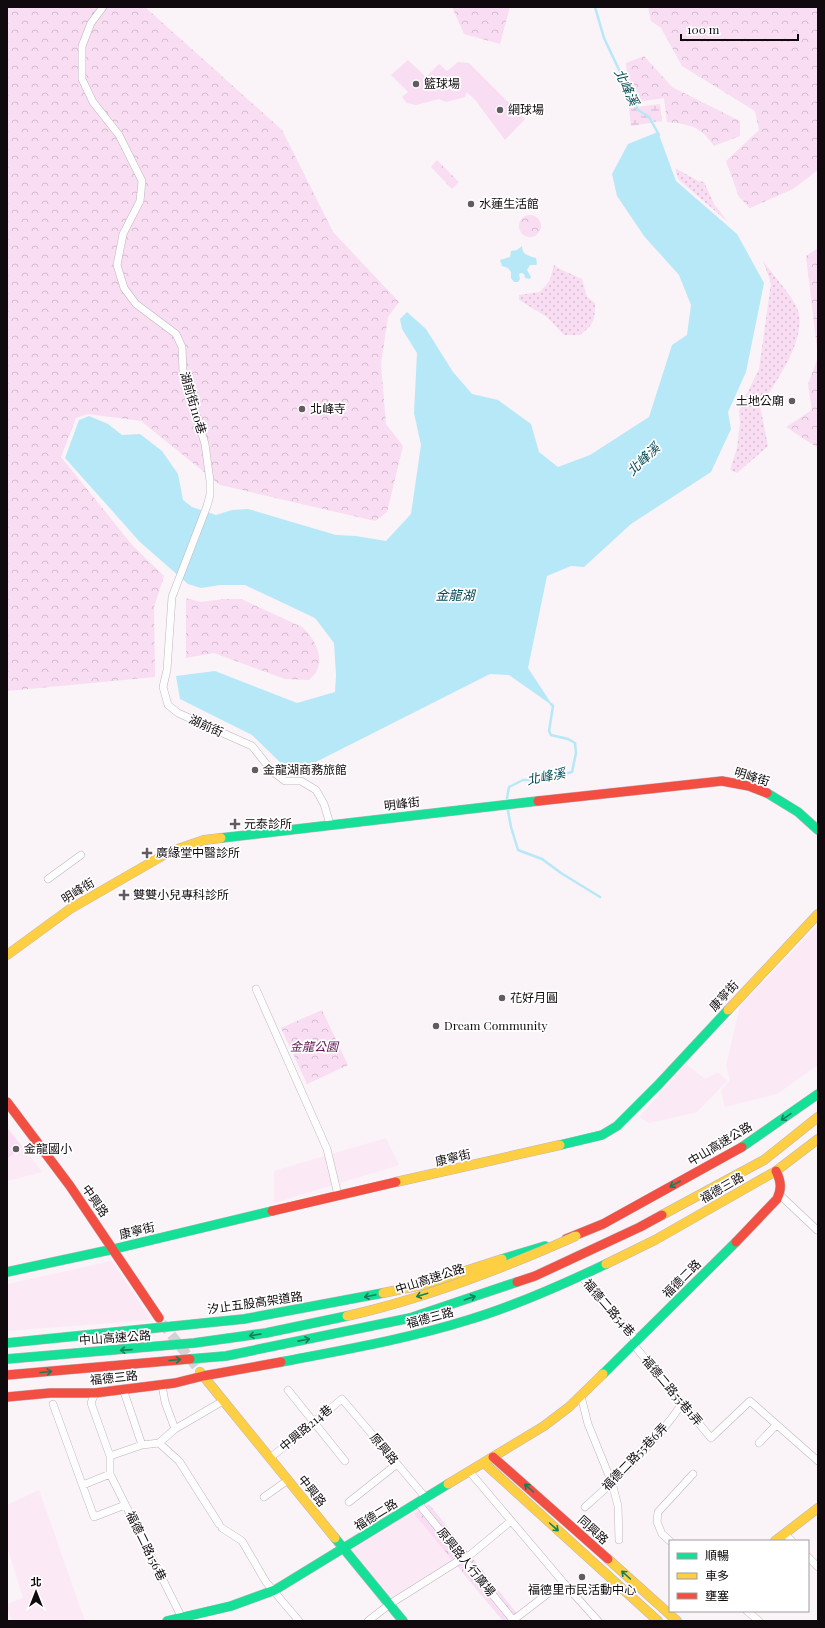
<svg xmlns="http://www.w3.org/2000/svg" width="825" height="1628" font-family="'Playfair Display','Noto Sans TC',serif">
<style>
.built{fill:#fce9f6}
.grass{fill:url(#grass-dots)}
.forest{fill:url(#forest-crowns)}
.wetland{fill:url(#wetland-marsh)}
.garden{fill:#f9ddf2}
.water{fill:#b7e8f7}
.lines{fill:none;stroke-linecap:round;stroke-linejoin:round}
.stream{stroke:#b7e8f7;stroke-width:2.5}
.secondary-tunnel{stroke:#d7d0d5;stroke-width:10;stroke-dasharray:10 5;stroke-linecap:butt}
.street-casing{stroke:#beb6bc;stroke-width:8}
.fast-casing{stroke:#beb6bc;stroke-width:10}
.slow-casing{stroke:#beb6bc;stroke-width:10}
.jam-casing{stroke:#beb6bc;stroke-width:10}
.street{stroke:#fefdfe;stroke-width:7}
.fast{stroke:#16e098;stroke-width:9}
.slow{stroke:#ffcf43;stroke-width:9}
.jam{stroke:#f24e42;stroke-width:9}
.fast-bridge-casing{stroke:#beb6bc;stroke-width:10;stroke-linecap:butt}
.slow-bridge-casing{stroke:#beb6bc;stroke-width:10;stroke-linecap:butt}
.fast-bridge{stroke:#16e098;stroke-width:9}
.slow-bridge{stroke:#ffcf43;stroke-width:9}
.oneway{stroke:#137f5a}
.poi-dot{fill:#625b60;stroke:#fff;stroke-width:1.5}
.labels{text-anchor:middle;stroke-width:3.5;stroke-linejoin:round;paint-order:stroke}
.poi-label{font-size:12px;fill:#10090e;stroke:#fff;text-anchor:start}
.street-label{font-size:12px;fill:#10090e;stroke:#fff}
.park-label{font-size:12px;font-style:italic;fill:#5b114f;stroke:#fff}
.water-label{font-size:13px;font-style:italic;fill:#054955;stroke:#fff}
</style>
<defs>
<pattern id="grass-dots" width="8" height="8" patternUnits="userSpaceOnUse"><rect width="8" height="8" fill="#f9ddf2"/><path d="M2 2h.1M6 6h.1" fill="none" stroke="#d4bcce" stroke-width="1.8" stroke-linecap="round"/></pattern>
<pattern id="forest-crowns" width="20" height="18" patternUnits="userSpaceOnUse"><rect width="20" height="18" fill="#f9ddf2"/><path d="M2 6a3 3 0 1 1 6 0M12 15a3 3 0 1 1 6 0" fill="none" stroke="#d4bcce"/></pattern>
<pattern id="wetland-marsh" width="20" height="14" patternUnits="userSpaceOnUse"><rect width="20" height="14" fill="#f9ddf2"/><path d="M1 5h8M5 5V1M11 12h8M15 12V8" fill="none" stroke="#d4bcce"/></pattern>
</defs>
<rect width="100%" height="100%" fill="#faf3f8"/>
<path class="built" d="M 818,925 L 818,1065 L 777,1094 L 725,1107 L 721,1091 L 730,1080 L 726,1065 L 740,1006 Z
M 686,1064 L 705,1079 L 718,1072 L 727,1081 L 697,1112 L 649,1123 L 639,1117 Z
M 7,1126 L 42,1172 L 7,1181 Z
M 386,1138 L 399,1165 L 274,1203 L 274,1171 Z
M 112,1261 L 151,1320 L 7,1331 L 7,1284 Z
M 39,1490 L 85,1621 L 12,1621 L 7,1608 L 7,1604 L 23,1598 L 7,1546 L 7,1505 Z
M 417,1506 L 460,1558 L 390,1601 L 347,1550 Z"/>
<path class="grass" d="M 675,168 L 698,181 L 704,182 L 714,204 L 728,222 L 678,179 Z
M 763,261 C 773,275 788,291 796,306 C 811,334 775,384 760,406 L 768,446 L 737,473 L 730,470 L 737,448 L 740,423 L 739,410 L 759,369 L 771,283 Z
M 554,265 C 563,272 573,274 582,279 L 587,297 L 595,303 C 595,321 594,324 580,335 L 564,335 L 547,317 L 519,300 L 519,295 L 540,292 L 550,280 Z"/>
<path class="forest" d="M 7,7 L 145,7 L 282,130 L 333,232 L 399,302 L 388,317 L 381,364 L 386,424 L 403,446 L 387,512 L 375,521 L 220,485 L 141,421 L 88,414 L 76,418 L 61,457 L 133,546 L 164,576 L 154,607 L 155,677 L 7,691 Z
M 452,7 L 510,7 L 500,44 L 464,34 Z
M 648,7 L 818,7 L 818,170 L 793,189 L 750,208 L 739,197 L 726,161 L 759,130 L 755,111 L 682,66 L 661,28 L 651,21 Z
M 644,56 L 672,87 L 740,121 L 740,136 L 714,146 C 700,126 690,124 667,122 L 664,98 L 631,103 L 626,63 Z
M 437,160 L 459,182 L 452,189 L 431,167 Z
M519 226a11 11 0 1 1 22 0a11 11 0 1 1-22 0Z
M 818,248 L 818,448 L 786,427 L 812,410 L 808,384 L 818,357 L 806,256 Z
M 186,598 L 201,602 L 224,599 L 241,599 L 302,627 C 313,637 324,654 317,670 C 316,673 312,677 309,680 L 285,679 L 214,653 L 186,658 Z
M 322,1010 L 348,1065 L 307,1084 L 281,1028 Z
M 429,1504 L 523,1621 L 503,1621 L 414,1514 Z"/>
<path class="wetland" d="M 660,104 L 662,121 L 631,126 L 629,108 Z"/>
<path class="garden" d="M 408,60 L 426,77 L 439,64 L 447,71 L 458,62 L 469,63 L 525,119 L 505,140 L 476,101 L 467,92 L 465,97 L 446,102 L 439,99 L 416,105 L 407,103 L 402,97 L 408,92 L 391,75 Z
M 7,1128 L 22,1147 L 8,1158 L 7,1157 Z"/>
<path class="water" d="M 658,132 L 676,181 L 737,234 L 764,283 L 746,372 L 728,412 L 731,429 L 711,472 L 631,524 L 584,567 L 571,566 L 547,576 L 528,668 L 553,706 L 509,675 L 490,674 L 302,769 L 285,767 L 252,735 L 180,699 L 176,676 L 215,671 L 297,703 L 335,692 L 336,675 L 334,643 L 315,618 L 245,585 L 220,585 L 201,588 L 188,584 L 140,542 L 65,458 L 79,420 L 89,416 L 108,424 L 122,435 L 140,434 L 162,451 L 178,474 L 183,500 L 192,507 L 216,515 L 232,510 L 248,509 L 336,535 L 356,536 L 386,541 L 411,514 L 421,445 L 414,413 L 417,353 L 402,329 L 400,319 L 407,312 L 426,329 L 453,372 L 472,394 L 498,400 L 531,424 L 539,452 L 558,467 L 590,455 L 649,417 L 672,345 L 687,335 L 691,305 L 679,275 L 644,236 L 617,196 L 612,174 L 628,144 Z
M 522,246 C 522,255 529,256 536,258 L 537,264 L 536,265 L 530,265 L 527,270 L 531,277 L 530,279 L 525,278 L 524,274 L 521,273 L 519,274 L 520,279 L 518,282 L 514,282 L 511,278 L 511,272 L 508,268 L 502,266 L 500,260 L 510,257 L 511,251 L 517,250 Z"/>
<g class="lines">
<path class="stream" d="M 595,7 L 604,38 L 638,110 L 649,117 L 659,135
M 507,798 L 509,787 L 523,780 L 541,780 L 572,772 L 576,753 L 575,743 L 568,739 L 551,735 L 549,731 L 553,706 L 551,704
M 508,811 L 511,827 L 518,850 L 542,859 L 561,873 L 600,897"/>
<path class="secondary-tunnel" d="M 162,1323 L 199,1370"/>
<g class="street-casing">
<path id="street" d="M 103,7 L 91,23 L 82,46 L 82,79 L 93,102 L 119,135 L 142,181 L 140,201 L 123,234 L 117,265 L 124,288 L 136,304 L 176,334 L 182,347 L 183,372 L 205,444 L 210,481 L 210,495 L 207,506 L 172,597 L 167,670 L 163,687 L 168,705 L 178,713 L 252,746 L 272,771 L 285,781 L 301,781 L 316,790 L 324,804 L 330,824
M 48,879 L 81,855
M 256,989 L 327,1149 L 338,1195
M 780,1195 L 817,1230
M 581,1276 L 636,1340
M 633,1344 L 711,1438 L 750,1401 L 818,1461
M 123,1389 L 142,1445
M 288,1390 L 345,1461
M 95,1393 L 91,1403 L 110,1456
M 581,1396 L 588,1424 L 612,1483 L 618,1506 L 619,1540
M 53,1404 L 94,1517 L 125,1505
M 175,1429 L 223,1401
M 159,1443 L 179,1461 L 219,1524
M 159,1443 L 175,1429 L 165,1402 L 162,1385
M 759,1443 L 776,1425
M 270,1458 L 342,1399 L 426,1498
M 469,1471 L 563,1582 L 598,1621
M 110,1474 L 182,1618
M 83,1485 L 110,1474 L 110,1456 L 142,1445 L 159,1443
M 264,1497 L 288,1480
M 349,1502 L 397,1464
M 418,1503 L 514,1621
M 585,1507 C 620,1476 655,1443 682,1404
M 222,1528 L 242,1541 L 266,1582 L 299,1621
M 785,1534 L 792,1541
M 670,1541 L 662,1534 L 657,1522 L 658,1512 L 693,1474
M 808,1557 L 818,1567
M 747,1611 L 759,1621
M 368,1621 L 390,1604 L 463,1558 L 470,1555 L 511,1521
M 512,1621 L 563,1582"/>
</g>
<g class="fast-casing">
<path id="fast" d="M 767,793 L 798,812 L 818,830
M 221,838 L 538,801
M 560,1145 L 602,1135 L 617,1126 L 659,1084 L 728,1010
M 742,1147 L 818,1094
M 502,1259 L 545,1246
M 7,1272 L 114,1249 L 272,1211
M 190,1359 L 226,1356 L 410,1318 L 517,1282
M 281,1362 C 343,1350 407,1339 468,1320 C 515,1306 562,1285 606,1264
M 603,1374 L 736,1242
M 335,1538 L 403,1621
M 167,1621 L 231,1606 L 275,1590 L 448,1484"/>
</g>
<g class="slow-casing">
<path id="slow" d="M 7,955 L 70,909 L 169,852 L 204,840 L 221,838
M 728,1010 L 818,914
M 396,1182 L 560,1145
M 662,1215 L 764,1160 L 818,1117
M 606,1264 L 655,1240 L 776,1171 L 818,1139
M 200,1372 L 335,1538
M 484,1463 L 658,1621
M 448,1484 L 544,1426 L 569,1407 L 603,1374
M 775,1541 L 818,1508
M 608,1559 L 677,1621"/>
</g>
<g class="jam-casing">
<path id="jam" d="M 538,801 L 722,781 L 749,786 L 767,793
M 7,1102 L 70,1186 L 159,1318
M 272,1211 L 396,1182
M 566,1239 L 603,1224 L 742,1147
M 736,1242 L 777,1199 C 782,1189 781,1181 776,1171
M 517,1282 L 535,1276 L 640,1227 L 662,1215
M 7,1375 L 190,1359
M 7,1397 L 50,1393 L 95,1393 L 175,1383 L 203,1376 L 281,1362
M 493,1457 L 608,1559"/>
</g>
<use href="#street" class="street"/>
<use href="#fast" class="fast"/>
<use href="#slow" class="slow"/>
<use href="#jam" class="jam"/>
<g class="fast-bridge-casing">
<path id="fast-bridge" d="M 7,1343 L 244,1319 L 383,1293
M 7,1359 L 194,1343 L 266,1333 L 347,1316"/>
</g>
<g class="slow-bridge-casing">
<path id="slow-bridge" d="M 383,1293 L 422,1285 L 502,1259
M 347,1316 C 427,1298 502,1269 576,1236"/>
</g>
<use href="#fast-bridge" class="fast-bridge"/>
<use href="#slow-bridge" class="slow-bridge"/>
</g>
<defs><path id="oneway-shaft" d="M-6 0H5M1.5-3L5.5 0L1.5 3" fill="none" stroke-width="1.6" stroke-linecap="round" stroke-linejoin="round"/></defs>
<g class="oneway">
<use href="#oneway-shaft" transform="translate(786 1117) rotate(146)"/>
<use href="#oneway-shaft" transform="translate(675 1184) rotate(151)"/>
<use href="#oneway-shaft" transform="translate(422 1295) rotate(163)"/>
<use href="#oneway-shaft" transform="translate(370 1296) rotate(168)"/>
<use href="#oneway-shaft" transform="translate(470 1298) rotate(-19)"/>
<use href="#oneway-shaft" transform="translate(255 1335) rotate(171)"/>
<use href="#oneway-shaft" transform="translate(304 1340) rotate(-11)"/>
<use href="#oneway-shaft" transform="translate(126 1350) rotate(176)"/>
<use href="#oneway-shaft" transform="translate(175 1360) rotate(-5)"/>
<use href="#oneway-shaft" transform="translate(46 1372) rotate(-5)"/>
<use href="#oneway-shaft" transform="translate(529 1488) rotate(-138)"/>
<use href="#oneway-shaft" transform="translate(554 1527) rotate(42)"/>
<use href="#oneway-shaft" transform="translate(626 1575) rotate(-138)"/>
</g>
<g class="poi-dot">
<circle cx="416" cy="84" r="4"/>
<circle cx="500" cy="110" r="4"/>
<circle cx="471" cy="204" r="4"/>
<circle cx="792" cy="401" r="4"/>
<circle cx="302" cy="409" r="4"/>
<circle cx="255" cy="770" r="4"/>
<path d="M233 818h4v4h4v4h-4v4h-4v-4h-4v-4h4z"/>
<path d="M145 847h4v4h4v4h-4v4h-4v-4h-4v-4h4z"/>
<path d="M122 889h4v4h4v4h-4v4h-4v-4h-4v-4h4z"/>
<circle cx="502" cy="998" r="4"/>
<circle cx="436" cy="1026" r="4"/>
<circle cx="16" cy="1149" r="4"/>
<circle cx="582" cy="1577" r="4"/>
</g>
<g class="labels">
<g class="poi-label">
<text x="424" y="88">籃球場</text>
<text x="508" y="114">網球場</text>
<text x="479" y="208">水蓮生活館</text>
<text x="784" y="405" text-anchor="end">土地公廟</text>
<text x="310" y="413">北峰寺</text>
<text x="263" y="774">金龍湖商務旅館</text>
<text x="244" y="828">元泰診所</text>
<text x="156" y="857">廣緣堂中醫診所</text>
<text x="133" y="899">雙雙小兒專科診所</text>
<text x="510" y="1002">花好月圓</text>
<text x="444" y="1030">Dream Community</text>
<text x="24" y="1153">金龍國小</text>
<text x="582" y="1594" text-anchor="middle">福德里市民活動中心</text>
</g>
<g class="street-label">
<text transform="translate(193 403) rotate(74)" y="4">湖前街110巷</text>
<text transform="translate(206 726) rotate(24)" y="4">湖前街</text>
<text transform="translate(752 777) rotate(17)" y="4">明峰街</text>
<text transform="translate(402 804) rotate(-7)" y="4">明峰街</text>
<text transform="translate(78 891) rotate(-32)" y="4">明峰街</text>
<text transform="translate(724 996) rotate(-47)" y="4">康寧街</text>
<text transform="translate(720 1144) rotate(-31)" y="4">中山高速公路</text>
<text transform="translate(453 1158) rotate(-13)" y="4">康寧街</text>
<text transform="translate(722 1188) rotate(-30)" y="4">福德三路</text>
<text transform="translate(95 1201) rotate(55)" y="4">中興路</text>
<text transform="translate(137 1231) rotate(-13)" y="4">康寧街</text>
<text transform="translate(430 1279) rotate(-18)" y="4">中山高速公路</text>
<text transform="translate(682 1279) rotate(-45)" y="4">福德二路</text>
<text transform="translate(255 1303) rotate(-8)" y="4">汐止五股高架道路</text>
<text transform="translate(609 1308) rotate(49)" y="4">福德二路54巷</text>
<text transform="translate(430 1318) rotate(-15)" y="4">福德三路</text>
<text transform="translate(115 1338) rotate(-4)" y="4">中山高速公路</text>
<text transform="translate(114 1378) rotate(-6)" y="4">福德三路</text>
<text transform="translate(672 1391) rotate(50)" y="4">福德二路55巷1弄</text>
<text transform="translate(306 1428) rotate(-40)" y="4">中興路214巷</text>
<text transform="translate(384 1449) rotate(50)" y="4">原興路</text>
<text transform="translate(635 1457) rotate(-46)" y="4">福德二路55巷6弄</text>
<text transform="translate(312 1491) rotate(51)" y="4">中興路</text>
<text transform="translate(376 1515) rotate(-32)" y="4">福德二路</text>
<text transform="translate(593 1530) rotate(42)" y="4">同興路</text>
<text transform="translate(146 1546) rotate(64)" y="4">福德二路156巷</text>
<text transform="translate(466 1562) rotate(51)" y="4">原興路人行廣場</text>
</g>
<g class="park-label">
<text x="314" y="1051">金龍公園</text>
</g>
<g class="water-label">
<text transform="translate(627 87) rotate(64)" y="5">北峰溪</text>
<text transform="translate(643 459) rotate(-44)" y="5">北峰溪</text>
<text x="455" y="600">金龍湖</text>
<text transform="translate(546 776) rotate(-11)" y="5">北峰溪</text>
</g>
</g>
<rect width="825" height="1628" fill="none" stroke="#10090e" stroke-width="16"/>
<rect x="669" y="1540" width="140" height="72" fill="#ffffff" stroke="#9f9d9f"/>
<rect x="677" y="1553" width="20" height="6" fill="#16e098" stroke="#9f9d9f"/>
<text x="705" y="1560" font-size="12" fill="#10090e">順暢</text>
<rect x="677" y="1573" width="20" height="6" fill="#ffcf43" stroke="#9f9d9f"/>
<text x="705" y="1580" font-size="12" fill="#10090e">車多</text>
<rect x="677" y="1593" width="20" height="6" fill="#f24e42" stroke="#9f9d9f"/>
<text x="705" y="1600" font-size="12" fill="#10090e">壅塞</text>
<g transform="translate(36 1592)" stroke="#ffffff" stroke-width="3" paint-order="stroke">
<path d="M0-3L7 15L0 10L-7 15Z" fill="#10090e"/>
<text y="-6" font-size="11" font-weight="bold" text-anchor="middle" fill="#10090e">北</text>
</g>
<path d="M681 34v6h117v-6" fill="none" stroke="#10090e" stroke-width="2"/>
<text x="687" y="34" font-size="12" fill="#10090e" stroke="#ffffff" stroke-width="3" paint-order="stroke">100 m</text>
</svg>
